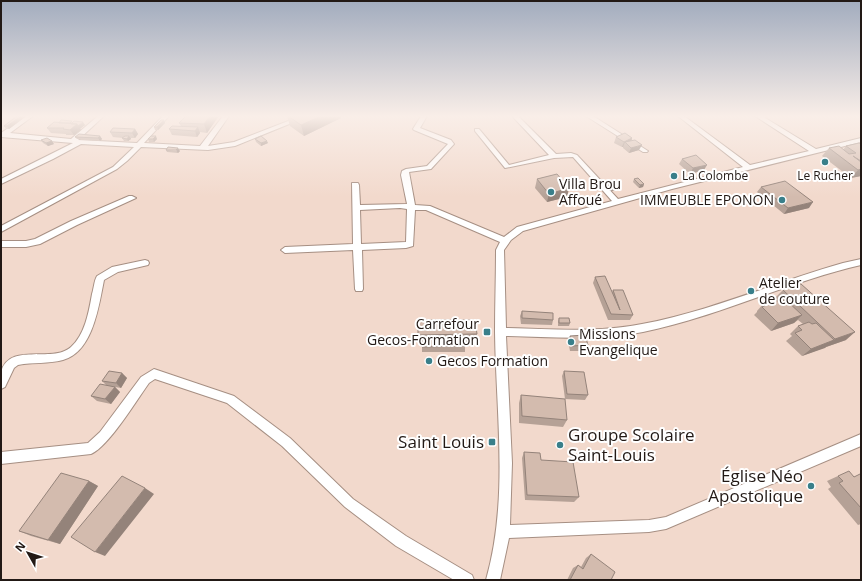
<svg xmlns="http://www.w3.org/2000/svg" width="862" height="581" font-family="'Open Sans',sans-serif">
<style>
.lines{fill:none;stroke-linecap:round;stroke-linejoin:round}
.minor-casing{stroke:#a68f83;stroke-width:2}
.minor{fill:#fff;fill-rule:evenodd}
.wall{fill:#b5a196}
.shaded-wall{fill:#94837a}
.building{fill:#d3bbae;stroke:#94837a}
.poi-dot{fill:#397f8a;stroke:#fff;stroke-width:1.5}
.labels{text-anchor:middle;stroke-width:4;stroke-linejoin:round;paint-order:stroke}
.far-poi-label{font-size:12px;fill:#221915;stroke:#fff;text-anchor:start}
.poi-label{font-size:14px;fill:#221915;stroke:#fff;text-anchor:start}
.near-poi-label{font-size:17px;fill:#221915;stroke:#fff;text-anchor:end}
</style>
<rect width="100%" height="100%" fill="#f2d9cc"/>
<g class="lines">
<g class="minor-casing">
<path id="minor" d="M 26,116 L 33,116 L 10,133 L 71,139 L 98,116 L 104,116 L 78,140 L 137,143 L 163,116 L 169,116 L 144,143 L 200,146 L 223,116 L 229,116 L 208,146 L 234,142 L 301,116 L 309,116 L 235,146 L 208,150 L 141,147 L 127,161 L 117,169 L 1,232 L 1,226 L 113,167 L 134,147 L 81,144 L 53,159 L 1,184 L 1,179 L 73,143 L 1,137 L 1,133 Z
M 421,116 L 427,116 L 420,128 L 451,140 L 454,144 L 431,169 L 409,172 L 415,205 L 430,206 L 504,237 L 517,227 L 612,201 L 573,157 L 554,158 L 505,168 L 475,131 L 475,129 L 479,129 L 509,165 L 549,155 L 512,116 L 518,116 L 556,154 L 571,153 L 577,155 L 618,199 L 743,167 L 678,116 L 684,116 L 750,165 L 809,151 L 755,116 L 762,116 L 816,149 L 861,138 L 861,142 L 672,189 L 523,231 L 511,240 L 504,250 L 506,328 C 551,329 598,333 642,324 C 711,311 776,282 843,263 L 861,259 L 861,265 C 787,282 718,317 643,332 C 598,341 551,337 506,336 L 512,463 L 510,525 L 649,520 L 666,517 L 861,434 L 861,446 L 666,529 L 649,532 L 509,538 L 500,580 L 486,580 C 509,499 496,415 495,332 C 495,305 496,277 496,250 L 500,242 L 426,210 L 415,210 L 413,246 L 406,248 L 362,250 L 363,289 L 362,291 L 356,291 L 355,289 L 353,250 L 285,253 L 281,250 L 285,247 L 353,244 L 352,183 L 358,183 L 359,185 L 360,205 L 407,204 L 401,175 L 402,171 L 406,169 L 427,166 L 448,144 L 414,130 L 413,129 ZM 400,208 L 407,209 L 406,242 L 361,244 L 360,210 Z
M 586,116 L 593,116 L 648,151 L 647,152 L 643,152 Z
M 129,196 L 132,196 L 136,198 L 77,225 L 40,244 L 26,247 L 1,247 L 1,241 L 26,241 L 35,239 L 71,221 Z
M 145,260 L 148,261 L 149,263 L 148,265 L 118,272 L 104,280 C 99,305 93,352 63,360 C 49,364 33,362 18,365 L 14,368 L 5,387 L 1,389 C 1,384 0,378 1,373 C 8,341 52,364 71,347 C 85,335 89,311 92,294 C 94,288 94,281 97,276 L 112,267 Z
M 154,369 L 234,396 L 290,438 L 353,499 L 406,536 L 472,575 L 474,580 L 454,580 L 396,546 L 345,507 L 282,446 L 227,403 L 155,379 L 149,383 C 136,401 109,446 91,454 L 1,464 L 1,452 L 88,443 L 100,432 L 141,377 Z"/>
</g>
<use href="#minor" class="minor"/>
</g>
<path class="wall" d="M 287,116 L 341,116 L 341,118 L 304,136 L 290,126 Z
M 25,117 L 9,129 L 6,129 L 4,126 Z
M 164,120 L 165,123 L 158,130 L 155,130 L 154,127 Z
M 73,122 L 85,125 L 80,128 L 81,130 L 74,135 L 66,135 L 66,134 L 51,133 L 47,128 L 59,123 Z
M 214,122 L 207,133 L 200,132 L 200,133 L 197,137 L 172,135 L 169,129 L 181,126 L 179,123 Z
M 135,129 L 138,134 L 135,138 L 131,138 L 131,139 L 128,141 L 124,141 L 122,138 L 123,138 L 113,137 L 110,132 Z
M 100,136 L 102,139 L 100,141 L 77,139 L 75,137 Z
M 616,137 L 632,138 L 632,141 L 639,150 L 629,153 L 623,148 L 623,147 L 622,147 L 614,143 Z
M 148,139 L 157,139 L 154,142 L 149,142 Z
M 255,139 L 268,143 L 261,146 L 256,142 Z
M 41,140 L 54,144 L 48,146 L 43,143 Z
M 861,144 L 861,176 L 851,178 L 822,156 L 829,148 L 843,150 L 846,146 Z
M 166,150 L 180,151 L 178,153 L 167,152 Z
M 682,159 L 704,170 L 690,174 L 679,164 Z
M 537,179 L 569,188 L 567,197 L 547,202 L 535,188 Z
M 634,179 L 644,184 L 643,187 L 639,188 L 633,182 Z
M 607,184 L 618,187 L 617,190 L 610,191 L 606,187 Z
M 761,187 L 809,208 L 784,214 L 757,192 Z
M 595,277 L 612,292 L 613,290 L 633,315 L 630,320 L 608,320 L 593,283 Z
M 783,290 L 846,340 L 826,347 L 802,356 L 786,341 L 792,336 L 790,334 L 798,326 L 803,324 L 798,320 L 794,323 L 771,331 L 754,315 L 757,312 L 757,311 L 764,303 L 780,302 L 775,298 Z
M 522,311 L 553,320 L 552,325 L 521,324 L 520,316 Z
M 559,318 L 570,323 L 569,326 L 558,326 L 558,321 Z
M 477,334 L 476,342 L 465,342 L 465,352 L 422,352 L 422,343 L 418,343 L 418,335 Z
M 570,336 L 588,345 L 585,351 L 570,351 L 568,341 Z
M 564,371 L 588,395 L 585,400 L 565,399 L 562,376 Z
M 122,373 L 127,378 L 121,388 L 115,387 L 120,392 L 111,404 L 97,401 L 91,396 L 106,385 L 102,381 Z
M 521,395 L 567,420 L 563,427 L 519,423 L 519,403 Z
M 524,452 L 541,460 L 579,497 L 574,502 L 525,500 L 522,458 Z
M 861,475 L 861,524 L 858,525 L 828,489 L 831,487 L 827,481 L 838,476 L 854,477 Z
M 89,481 L 98,486 L 60,544 L 31,536 L 19,531 Z
M 591,554 L 611,580 L 567,580 L 573,568 L 578,565 L 581,567 L 586,558 Z"/>
<path class="shaded-wall" d="M 21,116 L 24,116 L 25,117 L 9,129 L 7,126 Z
M 210,116 L 219,116 L 207,133 L 204,124 Z
M 321,116 L 341,116 L 341,118 L 304,136 L 301,125 Z
M 164,120 L 165,123 L 158,130 L 157,127 Z
M 83,122 L 85,125 L 80,129 L 78,126 Z
M 77,124 L 81,130 L 74,135 L 70,130 Z
M 198,127 L 200,133 L 197,137 L 195,131 Z
M 135,129 L 138,134 L 135,138 L 132,133 Z
M 100,136 L 102,139 L 100,141 L 98,138 Z
M 129,136 L 131,139 L 128,141 L 127,139 Z
M 156,136 L 157,139 L 154,142 L 153,139 Z
M 632,138 L 630,144 L 625,142 L 623,147 L 622,147 L 624,142 Z
M 52,141 L 54,144 L 48,146 L 46,143 Z
M 267,141 L 268,143 L 261,146 L 261,143 Z
M 642,145 L 639,150 L 629,153 L 631,148 Z
M 178,148 L 180,151 L 178,153 L 176,150 Z
M 707,165 L 704,170 L 690,174 L 693,168 Z
M 861,169 L 861,176 L 851,178 L 858,170 Z
M 644,184 L 643,187 L 639,188 L 640,185 Z
M 618,187 L 617,190 L 610,191 L 611,189 Z
M 569,188 L 567,197 L 547,202 L 549,194 Z
M 813,202 L 809,208 L 784,214 L 788,208 Z
M 802,315 L 794,323 L 771,331 L 778,323 Z
M 855,332 L 846,340 L 826,347 L 835,339 Z
M 834,340 L 825,348 L 802,356 L 811,349 Z
M 122,373 L 127,378 L 121,388 L 116,383 Z
M 115,387 L 120,392 L 111,404 L 105,399 Z
M 89,481 L 98,486 L 60,544 L 48,540 Z
M 145,488 L 154,494 L 105,556 L 95,552 Z"/>
<path class="building" d="M 17,116 L 21,116 L 7,126 L 4,126 Z
M 186,116 L 210,116 L 204,124 L 179,123 Z
M 288,116 L 321,116 L 301,125 Z
M 61,120 L 72,121 L 70,123 L 59,123 Z
M 161,120 L 164,120 L 157,127 L 154,127 Z
M 74,121 L 83,122 L 78,126 L 77,124 L 71,124 Z
M 54,122 L 77,124 L 70,130 L 63,129 L 64,128 L 47,128 Z
M 172,126 L 198,127 L 195,131 L 169,129 Z
M 113,128 L 135,129 L 132,133 L 110,132 Z
M 625,133 L 632,138 L 624,142 L 616,137 Z
M 79,134 L 100,136 L 98,138 L 75,137 Z
M 125,136 L 129,136 L 127,139 L 122,138 Z
M 151,136 L 156,136 L 153,139 L 148,139 Z
M 261,136 L 267,141 L 261,143 L 255,139 Z
M 47,138 L 52,141 L 46,143 L 41,140 Z
M 635,140 L 642,145 L 631,148 L 625,142 Z
M 859,143 L 861,144 L 861,161 L 853,156 L 861,162 L 861,169 L 858,170 L 829,148 L 839,146 L 849,154 L 856,153 L 846,146 Z
M 168,147 L 178,148 L 176,150 L 166,150 Z
M 696,155 L 707,165 L 693,168 L 682,159 Z
M 557,174 L 569,188 L 549,194 L 537,179 Z
M 638,178 L 644,184 L 640,185 L 634,179 Z
M 785,181 L 813,202 L 788,208 L 761,187 Z
M 614,182 L 618,187 L 611,189 L 607,184 Z
M 605,276 L 620,310 L 613,290 L 623,290 L 633,315 L 611,314 L 595,277 Z
M 801,284 L 855,332 L 835,339 L 783,290 Z
M 775,299 L 779,302 L 786,300 L 802,315 L 778,323 L 762,307 L 766,305 L 764,303 Z
M 522,311 L 553,313 L 553,320 L 522,318 Z
M 559,318 L 569,318 L 570,323 L 559,323 Z
M 418,320 L 475,320 L 477,334 L 418,335 Z
M 809,322 L 812,324 L 816,323 L 834,340 L 811,349 L 795,333 L 802,330 L 798,326 Z
M 585,335 L 588,345 L 572,346 L 570,336 Z
M 465,337 L 465,346 L 422,347 L 422,338 Z
M 109,371 L 122,373 L 116,383 L 102,381 Z
M 564,371 L 584,372 L 588,395 L 567,394 Z
M 100,384 L 115,387 L 105,399 L 91,396 Z
M 521,395 L 565,399 L 567,420 L 522,416 Z
M 524,452 L 540,453 L 541,460 L 573,462 L 579,497 L 527,495 Z
M 849,471 L 854,477 L 860,474 L 861,475 L 861,508 L 839,483 L 843,481 L 838,476 Z
M 61,473 L 89,481 L 48,540 L 19,531 Z
M 122,476 L 145,488 L 95,552 L 71,537 Z
M 591,554 L 615,572 L 611,580 L 570,580 L 578,565 L 583,569 Z"/>
<linearGradient id="sky" x2="0" y2="1"><stop stop-color="#a2acbe"/><stop offset="0.59" stop-color="#f9eee8"/><stop offset="1" stop-color="#f9eee8" stop-opacity="0"/></linearGradient>
<rect width="862" height="197" fill="url(#sky)"/>
<g class="poi-dot">
<circle cx="825" cy="162" r="4"/>
<circle cx="674" cy="176" r="4"/>
<circle cx="551" cy="192" r="4"/>
<circle cx="782" cy="200" r="4"/>
<circle cx="751" cy="291" r="4"/>
<rect x="483" y="328" width="8" height="8" rx="2"/>
<circle cx="571" cy="342" r="4"/>
<circle cx="429" cy="361" r="4"/>
<rect x="488" y="438" width="8" height="8" rx="2"/>
<circle cx="560" cy="445" r="4"/>
<circle cx="811" cy="486" r="4"/>
</g>
<g class="labels">
<g class="far-poi-label">
<text x="682" y="180">La Colombe</text>
<text x="825" y="180" text-anchor="middle">Le Rucher</text>
</g>
<g class="poi-label">
<text x="559" y="189">Villa Brou<tspan x="559" dy="16">Affoué</tspan></text>
<text x="774" y="205" text-anchor="end">IMMEUBLE EPONON</text>
<text x="759" y="288">Atelier<tspan x="759" dy="16">de couture</tspan></text>
<text x="479" y="329" text-anchor="end">Carrefour<tspan x="479" dy="16">Gecos-Formation</tspan></text>
<text x="579" y="339">Missions<tspan x="579" dy="16">Evangelique</tspan></text>
<text x="437" y="366">Gecos Formation</text>
</g>
<g class="near-poi-label">
<text x="568" y="441" text-anchor="start">Groupe Scolaire<tspan x="568" dy="20">Saint-Louis</tspan></text>
<text x="484" y="448">Saint Louis</text>
<text x="803" y="482">Église Néo<tspan x="803" dy="20">Apostolique</tspan></text>
</g>
</g>
<rect width="862" height="581" fill="none" stroke="#221915" stroke-width="4"/>
<g transform="translate(28 553) rotate(309)" stroke="#ffffff" stroke-width="3" paint-order="stroke">
<path d="M0-3L7 15L0 10L-7 15Z" fill="#221915"/>
<text y="-6" font-size="11" font-weight="bold" text-anchor="middle" fill="#221915">N</text>
</g>
</svg>
